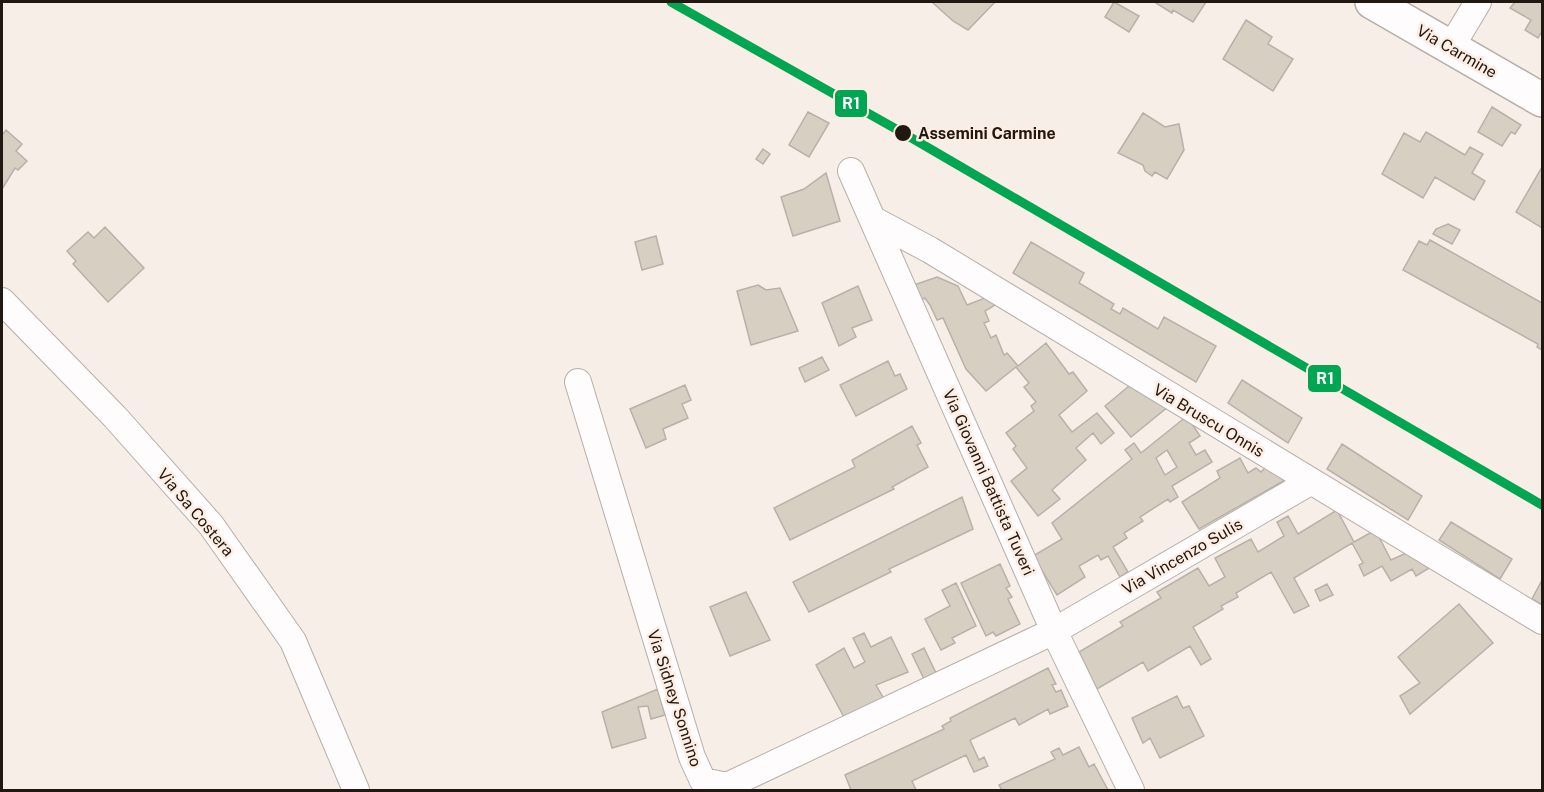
<svg xmlns="http://www.w3.org/2000/svg" width="1544" height="792" font-family="'Public Sans',sans-serif">
<style>
.building{fill:#d8cfc3;stroke:#b7b1a9;stroke-width:1.5;fill-rule:evenodd}
.lines{fill:none;stroke-linecap:round;stroke-linejoin:round}
.minor-casing{stroke:#b7aea8;stroke-width:28}
.secondary-casing{stroke:#b7aea8;stroke-width:36}
.minor{stroke:#fefcfc;stroke-width:26}
.secondary{stroke:#fefcfc;stroke-width:33}
.rail-1-casing{stroke:#feede2;stroke-width:14}
.rail-1{stroke:#00a651;stroke-width:9}
.stop-dot{fill:#211811;stroke:#feede2;stroke-width:2}
.labels{text-anchor:middle;stroke-width:5;stroke-linejoin:round;paint-order:stroke}
.street-label{font-size:16px;fill:#211811;stroke:#feede2}
.stop-label{font-size:16px;font-weight:bold;fill:#211811;stroke:#feede2;text-anchor:start}
.line-badge{stroke:#feede2;stroke-width:2}
.badge-label{font-size:16px;text-anchor:middle;font-weight:bold;fill:#fff}
</style>
<rect width="100%" height="100%" fill="#f8eee8"/>
<path class="building" d="M 932,2 L 995,2 L 968,30 L 953,21 Z
M 1114,2 L 1139,16 L 1129,32 L 1105,17 Z
M 1158,2 L 1206,2 L 1193,22 L 1173,10 L 1172,13 L 1156,3 Z
M 1515,2 L 1542,2 L 1542,31 L 1538,38 L 1525,30 L 1531,20 L 1510,8 Z
M 1246,20 L 1272,37 L 1268,44 L 1293,59 L 1273,91 L 1223,59 Z
M 1492,107 L 1521,125 L 1515,134 L 1511,132 L 1502,146 L 1478,132 Z
M 808,112 L 829,123 L 809,157 L 789,145 Z
M 1143,113 L 1165,127 L 1179,124 L 1184,150 L 1167,179 L 1155,172 L 1152,176 L 1145,171 L 1143,165 L 1118,153 Z
M 6,130 L 22,144 L 16,151 L 27,161 L 18,170 L 15,168 L 2,189 L 2,135 Z
M 1426,132 L 1465,155 L 1470,147 L 1483,154 L 1472,173 L 1485,181 L 1474,200 L 1435,177 L 1423,198 L 1382,174 L 1404,133 L 1420,142 Z
M 763,149 L 770,154 L 763,164 L 756,159 Z
M 1542,167 L 1542,228 L 1516,212 Z
M 826,173 L 840,221 L 793,236 L 781,197 L 804,189 Z
M 1448,224 L 1460,230 L 1452,244 L 1433,234 L 1436,229 Z
M 105,227 L 144,268 L 108,302 L 73,264 L 76,261 L 67,251 L 88,232 L 94,238 Z
M 656,236 L 663,264 L 642,270 L 635,242 Z
M 1430,240 L 1542,303 L 1542,350 L 1537,347 L 1538,344 L 1403,270 L 1419,241 L 1427,245 Z
M 1031,242 L 1084,273 L 1079,283 L 1114,304 L 1111,309 L 1120,314 L 1123,308 L 1158,329 L 1164,317 L 1216,346 L 1196,382 L 1013,273 Z
M 937,277 L 958,286 L 967,305 L 990,296 L 1000,302 L 985,311 L 989,321 L 984,323 L 991,338 L 996,335 L 1004,355 L 1007,353 L 1018,366 L 1046,343 L 1069,374 L 1073,372 L 1087,391 L 1059,415 L 1072,432 L 1097,413 L 1114,433 L 1101,444 L 1093,433 L 1076,448 L 1086,460 L 1052,490 L 1060,499 L 1038,516 L 1011,481 L 1027,468 L 1013,449 L 1016,446 L 1006,433 L 1034,411 L 1031,406 L 1036,402 L 1024,387 L 1029,383 L 1016,367 L 986,391 L 966,369 L 943,318 L 937,320 L 930,305 L 925,298 L 921,300 L 914,285 Z
M 758,285 L 766,290 L 780,288 L 798,331 L 751,345 L 737,291 Z
M 858,286 L 872,320 L 852,328 L 856,337 L 839,346 L 822,303 Z
M 822,357 L 829,370 L 805,382 L 799,368 Z
M 888,361 L 895,376 L 900,374 L 907,389 L 856,416 L 840,385 Z
M 1242,380 L 1302,418 L 1288,443 L 1228,403 Z
M 1134,382 L 1169,406 L 1131,437 L 1105,406 Z
M 685,385 L 691,400 L 682,404 L 688,418 L 663,429 L 666,439 L 646,448 L 630,409 Z
M 1187,416 L 1200,436 L 1189,443 L 1196,455 L 1205,450 L 1212,462 L 1172,486 L 1178,497 L 1170,502 L 1168,499 L 1140,517 L 1143,521 L 1124,533 L 1127,538 L 1113,547 L 1128,572 L 1120,577 L 1108,556 L 1101,560 L 1098,555 L 1079,566 L 1085,577 L 1057,595 L 1033,556 L 1062,539 L 1052,523 L 1132,459 L 1125,450 L 1134,443 L 1141,453 ZM 1167,450 L 1177,467 L 1165,475 L 1156,458 Z
M 912,426 L 921,443 L 917,445 L 928,467 L 892,487 L 894,489 L 790,540 L 774,508 L 855,467 L 852,460 Z
M 1342,444 L 1422,496 L 1408,520 L 1327,469 Z
M 1240,458 L 1248,473 L 1256,468 L 1261,472 L 1266,467 L 1285,480 L 1199,529 L 1182,502 L 1220,478 L 1217,471 Z
M 962,497 L 973,529 L 889,569 L 891,572 L 809,612 L 793,582 Z
M 1337,510 L 1354,542 L 1372,532 L 1379,537 L 1391,560 L 1406,553 L 1431,567 L 1416,576 L 1412,569 L 1391,581 L 1382,566 L 1364,576 L 1359,565 L 1363,563 L 1352,543 L 1294,578 L 1309,606 L 1294,613 L 1271,572 L 1236,593 L 1238,597 L 1221,606 L 1223,609 L 1193,627 L 1211,659 L 1201,665 L 1190,646 L 1148,671 L 1143,662 L 1097,689 L 1079,652 L 1123,626 L 1120,622 L 1161,598 L 1157,592 L 1198,568 L 1209,586 L 1225,577 L 1215,558 L 1251,539 L 1258,552 L 1284,536 L 1277,522 L 1288,516 L 1298,534 Z
M 1451,522 L 1512,559 L 1500,579 L 1439,540 Z
M 1000,564 L 1010,586 L 1006,588 L 1012,597 L 1008,599 L 1020,624 L 996,636 L 993,632 L 986,636 L 961,583 Z
M 1542,580 L 1542,605 L 1532,599 Z
M 956,583 L 976,626 L 952,638 L 955,643 L 941,650 L 925,619 L 950,606 L 942,590 Z
M 1327,584 L 1333,595 L 1320,601 L 1315,590 Z
M 746,592 L 770,640 L 730,656 L 710,607 Z
M 1459,604 L 1493,643 L 1410,714 L 1400,696 L 1420,683 L 1398,657 Z
M 864,633 L 871,647 L 891,637 L 908,672 L 876,685 L 884,699 L 845,719 L 816,665 L 844,648 L 854,668 L 865,662 L 853,638 Z
M 924,648 L 936,673 L 924,679 L 912,654 Z
M 1048,668 L 1056,684 L 1052,685 L 1056,692 L 1061,690 L 1068,706 L 1050,714 L 1048,709 L 1019,725 L 1015,718 L 970,740 L 979,760 L 984,757 L 988,766 L 974,772 L 966,755 L 912,781 L 916,790 L 851,790 L 845,775 L 944,729 L 942,726 L 951,721 L 950,718 Z
M 658,689 L 665,715 L 651,719 L 648,706 L 638,707 L 646,738 L 612,748 L 602,712 Z
M 1177,696 L 1183,708 L 1189,706 L 1204,736 L 1160,758 L 1150,738 L 1143,743 L 1132,718 Z
M 1079,747 L 1089,767 L 1094,764 L 1108,790 L 1002,790 L 999,785 L 1055,759 L 1051,752 L 1059,748 L 1063,755 Z"/>
<g class="lines">
<g class="minor-casing">
<path id="minor" d="M 1451,47 L 1478,2
M 851,171 L 1054,631 L 1131,790
M 874,220 L 930,250 L 1542,621
M 2,301 L 115,417 L 211,525 L 293,641 L 356,790
M 578,382 L 692,757 L 703,781 L 727,786 L 1054,631 L 1310,482"/>
</g>
<g class="secondary-casing">
<path id="secondary" d="M 1372,2 L 1542,100"/>
</g>
<use href="#minor" class="minor"/>
<use href="#secondary" class="secondary"/>
<g class="rail-1-casing">
<path id="rail-1" d="M 671,2 L 903,133 L 1542,505"/>
</g>
<use href="#rail-1" class="rail-1"/>
</g>
<circle class="stop-dot" cx="903" cy="133" r="9"/>
<g class="labels">
<g class="street-label">
<text transform="translate(1457 51) rotate(30)" y="6">Via Carmine</text>
<text transform="translate(1209 420) rotate(31)" y="6">Via Bruscu Onnis</text>
<text transform="translate(989 482) rotate(66)" y="6">Via Giovanni Battista Tuveri</text>
<text transform="translate(196 512) rotate(50)" y="6">Via Sa Costera</text>
<text transform="translate(1182 556) rotate(-30)" y="6">Via Vincenzo Sulis</text>
<text transform="translate(675 698) rotate(72)" y="6">Via Sidney Sonnino</text>
</g>
<g class="stop-label">
<text x="918" y="139">Assemini Carmine</text>
</g>
</g>
<g class="line-badge">
<rect x="834" y="89" width="34" height="29" rx="6" fill="#00a651"/>
<rect x="1307" y="364" width="35" height="29" rx="6" fill="#00a651"/>
</g>
<g class="badge-label">
<text x="851" y="109">R1</text>
<text x="1325" y="384">R1</text>
</g>
<rect width="1544" height="792" fill="none" stroke="#211811" stroke-width="6"/>
</svg>
